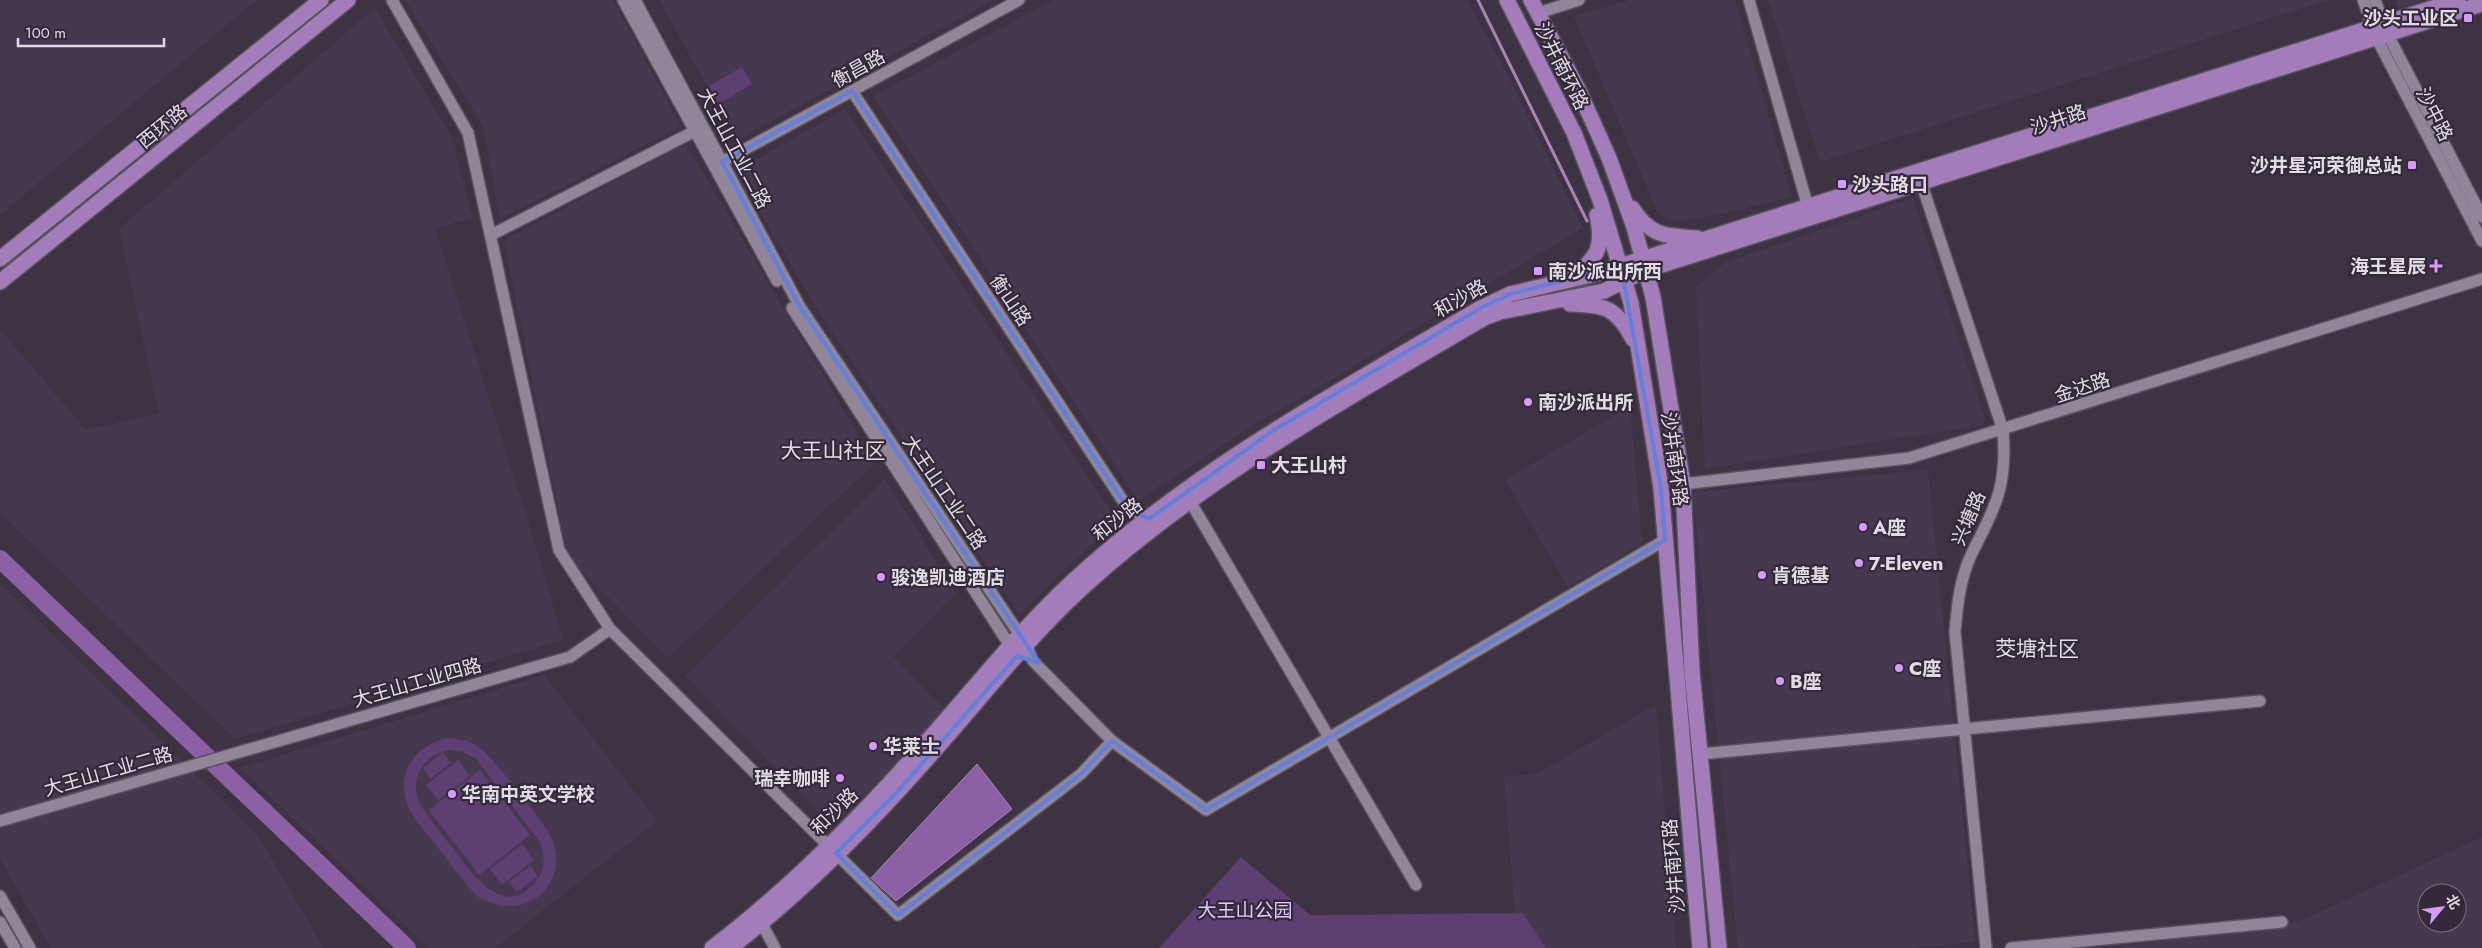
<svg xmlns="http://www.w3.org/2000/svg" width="2482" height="948" font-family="Jost,'Noto Sans SC',sans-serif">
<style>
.built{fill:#46394f;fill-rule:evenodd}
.green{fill:#5e3f71;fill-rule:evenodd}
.water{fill:#8b60a5;stroke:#a585b8}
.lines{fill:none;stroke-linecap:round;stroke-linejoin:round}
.stream{stroke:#a585b8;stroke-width:3}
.river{stroke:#8b60a5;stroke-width:18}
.minor-casing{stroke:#59515e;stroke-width:14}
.major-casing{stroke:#59515e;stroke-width:18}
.minor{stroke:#918699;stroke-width:11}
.major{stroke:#a27db9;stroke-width:15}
.marked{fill:none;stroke:#627fdd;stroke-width:4;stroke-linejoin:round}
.poi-dot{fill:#d69bfa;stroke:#332939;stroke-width:2}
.labels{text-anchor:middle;stroke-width:4.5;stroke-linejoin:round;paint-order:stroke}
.poi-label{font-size:19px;font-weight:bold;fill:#e1dbe5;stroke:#332939;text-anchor:start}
.street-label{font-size:19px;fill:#e1dbe5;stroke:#332939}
.park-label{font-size:19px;fill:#e6c3fd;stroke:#332939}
.quarter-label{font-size:21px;fill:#e1dbe5;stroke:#332939}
</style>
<rect width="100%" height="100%" fill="#3d3343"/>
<path class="built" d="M 0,0 L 256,0 L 0,215 Z
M 405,0 L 613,0 L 681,126 L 500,219 L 483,126 Z
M 659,0 L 993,0 L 737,140 Z
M 1053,0 L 1467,0 L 1508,76 L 1583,228 L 1478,290 L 1315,390 L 1252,426 L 1138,500 L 874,96 Z
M 1630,0 L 1735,0 L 1792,197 L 1699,219 L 1668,220 L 1657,211 L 1574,16 Z
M 1768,0 L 2328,0 L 1820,162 Z
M 2396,0 L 2423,0 L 2398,8 Z
M 375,8 L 451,136 L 473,218 L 435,228 L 538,553 L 563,640 L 235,739 L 0,513 L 0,329 L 86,430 L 159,413 L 119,229 Z
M 845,109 L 1118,522 L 1062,571 L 1019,614 L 819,312 L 736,171 Z
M 686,144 L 875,463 L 668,658 L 568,557 L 504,240 Z
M 1913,198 L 1985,419 L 1982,425 L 1705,469 L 1696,287 L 1724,263 Z
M 1630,406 L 1642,543 L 1568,587 L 1505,480 Z
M 1928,470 L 1975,942 L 1912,948 L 1738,948 L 1693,492 Z
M 885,479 L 956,593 L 894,657 L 948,713 L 833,826 L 685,676 Z
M 0,584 L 257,834 L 324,948 L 51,948 L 0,859 Z
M 544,675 L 657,821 L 495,948 L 429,948 L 240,768 Z
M 1656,704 L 1676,948 L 1546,948 L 1523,913 L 1515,913 L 1504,776 L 1537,774 Z
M 2482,837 L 2482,948 L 2111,948 L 2300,921 ZM 2427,893 L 2457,893 L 2457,923 L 2427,923 Z"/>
<path class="green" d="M 742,67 L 752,84 L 719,104 L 709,86 Z
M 448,738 C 459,739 468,740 477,746 C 491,754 543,821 551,837 C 554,843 555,849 556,855 C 559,901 510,920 476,895 C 460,878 447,859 433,841 C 424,830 413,819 408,806 C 394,774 416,744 448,738 ZM 449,750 L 463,752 L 476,759 L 540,842 C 545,856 546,870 536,881 C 503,923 470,870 451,846 C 440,832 429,818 419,803 C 410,778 422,755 449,750 Z
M 443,752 L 451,763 L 430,779 L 423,768 Z
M 458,760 L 470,776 L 438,800 L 426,785 Z
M 480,770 L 530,835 L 479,875 L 429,810 Z
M 522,844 L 534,860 L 502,885 L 490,869 Z
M 1241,857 L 1310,915 L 1523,913 L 1546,948 L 1159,948 Z
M 530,866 L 538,876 L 517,892 L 509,882 Z"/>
<path class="water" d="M 977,764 L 1012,809 L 896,901 L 871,878 Z"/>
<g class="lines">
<path class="stream" d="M 1478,0 L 1587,221"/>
<path class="river" d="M 0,559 L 407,948"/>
<g class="minor-casing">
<path id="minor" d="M 392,0 L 468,133 L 559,550 L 610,629 L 898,915 L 1081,774 L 1112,741
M 623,0 L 777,281
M 635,0 L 800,307 L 1026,644 L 1033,661 L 1112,741 L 1206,810 L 1665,540
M 1749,0 L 1810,214
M 2363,0 L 2377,39 L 2482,241
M 2375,0 L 2388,35 L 2482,217
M 1538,13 L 1579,0
M 852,91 L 1127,507 L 1149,519
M 716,165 L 1019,0
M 1919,176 L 2003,430 C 2005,458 2004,484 1993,509 C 1986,528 1974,546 1967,565 C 1959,587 1957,609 1955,632 L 1986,948
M 491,235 L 701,128
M 792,308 L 1014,652
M 1683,484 L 1909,458 L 2482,279
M 1187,496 L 1416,885
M 1700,754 L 2260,701
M 0,821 L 570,657 L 610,629
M 0,896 L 30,948
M 0,922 L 15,948
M 761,922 L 775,948
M 2011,948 L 2282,922"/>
</g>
<g class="major-casing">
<path id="major" d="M 1507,0 L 1574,133 L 1600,200 L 1631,303 L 1661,488 L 1700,948
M 1531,0 L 1579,91 L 1609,158 L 1634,227 L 1653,297 L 1683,484 L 1692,672 L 1719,948
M 1632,208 C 1651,237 1665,236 1697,238
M 0,259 L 321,0
M 1572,277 C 1598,258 1604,247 1597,215
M 0,282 L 348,0
M 1570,304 C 1605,305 1616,307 1633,339
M 712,948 C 792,887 864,814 930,738 C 977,685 1021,629 1073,581 C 1193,470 1339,391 1479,309 L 1510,294 L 1595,274 L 2458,0
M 730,948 C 807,889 877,817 940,744 C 986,692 1029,637 1081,589 C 1201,479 1345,400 1484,318 L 1500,312 L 1604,291 L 1646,270 L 2482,4"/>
</g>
<use href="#minor" class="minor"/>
<use href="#major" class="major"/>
</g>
<path class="marked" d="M 852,91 L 1127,507 L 1149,519 L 1274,430 L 1479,309 L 1510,294 L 1621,266 L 1661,488 L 1665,540 L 1206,810 L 1112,741 L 1081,774 L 898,915 L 836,853 L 897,792 L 1017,656 L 1039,663 L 800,307 L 722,162 Z"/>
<g class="poi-dot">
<rect x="2463" y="13" width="10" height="10" rx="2.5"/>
<rect x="2407" y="160" width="10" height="10" rx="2.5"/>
<rect x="1837" y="179" width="10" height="10" rx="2.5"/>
<path d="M2433.5 258.5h5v5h5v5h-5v5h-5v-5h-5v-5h5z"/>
<rect x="1533" y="266" width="10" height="10" rx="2.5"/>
<circle cx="1528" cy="402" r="5"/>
<rect x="1256" y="460" width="10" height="10" rx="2.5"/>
<circle cx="1863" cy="527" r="5"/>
<circle cx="1859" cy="563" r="5"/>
<circle cx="1762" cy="575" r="5"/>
<circle cx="881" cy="577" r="5"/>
<circle cx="1899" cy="668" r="5"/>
<circle cx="1780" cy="681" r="5"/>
<circle cx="873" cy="746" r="5"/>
<circle cx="840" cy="778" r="5"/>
<circle cx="452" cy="794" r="5"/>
</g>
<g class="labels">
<g class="poi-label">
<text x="2458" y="25" text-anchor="end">沙头工业区</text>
<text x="2402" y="172" text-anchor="end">沙井星河荣御总站</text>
<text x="1852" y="191">沙头路口</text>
<text x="2426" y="273" text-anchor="end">海王星辰</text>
<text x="1548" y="278">南沙派出所西</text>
<text x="1538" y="409">南沙派出所</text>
<text x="1271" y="472">大王山村</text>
<text x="1873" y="534">A座</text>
<text x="1869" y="570">7-Eleven</text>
<text x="1772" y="582">肯德基</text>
<text x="891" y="584">骏逸凯迪酒店</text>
<text x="1909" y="675">C座</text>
<text x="1790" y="688">B座</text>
<text x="883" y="753">华莱士</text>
<text x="830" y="785" text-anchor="end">瑞幸咖啡</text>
<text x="462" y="801">华南中英文学校</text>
</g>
<g class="street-label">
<text transform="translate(1562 66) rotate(63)" y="7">沙井南环路</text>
<text transform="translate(858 68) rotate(-29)" y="7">衡昌路</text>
<text transform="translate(2435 114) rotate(63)" y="7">沙中路</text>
<text transform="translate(2058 119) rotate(-18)" y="7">沙井路</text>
<text transform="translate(162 126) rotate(-39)" y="7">西环路</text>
<text transform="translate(735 148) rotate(62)" y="7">大王山工业二路</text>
<text transform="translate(1460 298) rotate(-29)" y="7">和沙路</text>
<text transform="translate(1011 300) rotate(56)" y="7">衡山路</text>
<text transform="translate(2082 387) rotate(-18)" y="7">金达路</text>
<text transform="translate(1675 459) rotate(82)" y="7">沙井南环路</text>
<text transform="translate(945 492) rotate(56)" y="7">大王山工业二路</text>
<text transform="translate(1968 518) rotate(-67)" y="7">兴塘路</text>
<text transform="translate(1117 519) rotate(-38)" y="7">和沙路</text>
<text transform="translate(417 682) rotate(-16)" y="7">大王山工业四路</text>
<text transform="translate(108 771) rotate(-16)" y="7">大王山工业二路</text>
<text transform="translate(834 811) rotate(-45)" y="7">和沙路</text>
<text transform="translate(1673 866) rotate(-95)" y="7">沙井南环路</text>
</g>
<g class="park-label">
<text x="1245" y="917">大王山公园</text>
</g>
<g class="quarter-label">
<text x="833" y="458">大王山社区</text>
<text x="2037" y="656">茭塘社区</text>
</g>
</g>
<g transform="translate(2442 908) rotate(61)"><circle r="24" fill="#332939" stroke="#79707e"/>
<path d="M0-4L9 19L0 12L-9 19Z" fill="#d69bfa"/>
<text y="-8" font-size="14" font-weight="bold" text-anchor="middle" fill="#e1dbe5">北</text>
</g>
<path d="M18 38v8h146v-8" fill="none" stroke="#e1dbe5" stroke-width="2.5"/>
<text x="25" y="38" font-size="15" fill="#e1dbe5" stroke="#332939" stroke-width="4" paint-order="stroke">100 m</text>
</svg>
